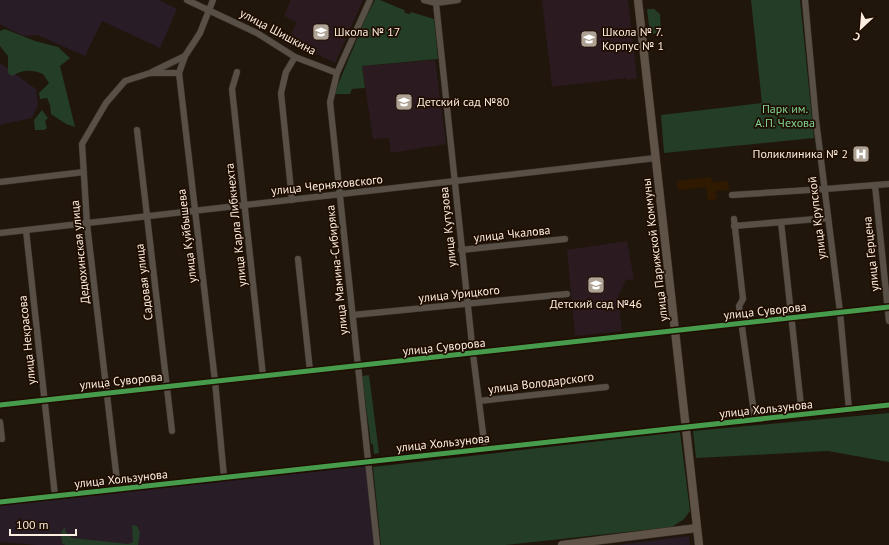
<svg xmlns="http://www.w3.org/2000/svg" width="889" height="545" font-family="'PT Sans',sans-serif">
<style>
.built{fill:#301901}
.industrial{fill:#281c26}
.education{fill:#2b1b21}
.green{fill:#233d26}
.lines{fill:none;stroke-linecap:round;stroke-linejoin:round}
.minor-casing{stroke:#39312b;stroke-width:7}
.major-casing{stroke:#39312b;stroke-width:9}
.minor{stroke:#585047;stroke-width:6}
.major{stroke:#5f5246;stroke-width:8}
.cycleway-casing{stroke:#1f0d00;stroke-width:8}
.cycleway{stroke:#469c4c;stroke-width:5}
.labels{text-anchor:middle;stroke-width:3.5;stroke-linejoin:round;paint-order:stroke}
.street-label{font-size:12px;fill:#fbede0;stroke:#1f0d00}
.poi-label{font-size:12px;fill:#fbede0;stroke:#1f0d00;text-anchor:start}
.park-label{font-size:12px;fill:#81d593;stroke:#1f0d00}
</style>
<rect width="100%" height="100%" fill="#20160b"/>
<path class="built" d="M 711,177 L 712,182 L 728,181 L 729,190 L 716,191 L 717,199 L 708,200 L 706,187 L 678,190 L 677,181 Z"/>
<path class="industrial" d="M 0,0 L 159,0 L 177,9 L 160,48 L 102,21 L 85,56 L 37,35 L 23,36 L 0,24 Z
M 0,63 L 36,89 L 38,105 L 32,118 L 0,125 Z
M 366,466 L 374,545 L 37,545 L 0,542 L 0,505 Z
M 689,536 L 690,545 L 617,545 Z"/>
<path class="education" d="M 291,0 L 363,0 L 335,63 L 288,40 L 297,22 L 284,16 Z
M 542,0 L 628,0 L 637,78 L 627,80 L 626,78 L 552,87 Z
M 435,60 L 446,144 L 391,153 L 389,138 L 373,139 L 362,66 Z
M 627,241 L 634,279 L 626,280 L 618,296 L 622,331 L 575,336 L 567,250 Z"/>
<path class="green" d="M 375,0 L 380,0 L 404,10 L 405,13 L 410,14 L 411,12 L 434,19 L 438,59 L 362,66 L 365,88 L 352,89 L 350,94 L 334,94 L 367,15 Z
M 751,0 L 800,0 L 814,138 L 664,153 L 661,115 L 762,103 Z
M 647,9 L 654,9 L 660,14 L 661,33 L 650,34 Z
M 5,29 L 35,41 L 58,47 L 70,58 L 60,66 L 75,127 L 66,124 L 51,114 L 50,105 L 47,98 L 40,99 L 39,93 L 49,83 L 43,74 C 31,70 24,69 12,76 L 8,73 L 8,56 L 0,46 L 0,31 Z
M 42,110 L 48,118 L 45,121 L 47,128 L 44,130 L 35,130 L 34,120 Z
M 369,375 L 379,453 L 374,454 L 373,444 L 371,444 L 362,376 Z
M 889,413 L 889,462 L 828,451 L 696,458 L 693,431 Z
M 680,432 L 690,511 L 684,519 L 672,527 L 505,545 L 381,545 L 373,467 Z
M 132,525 L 137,526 L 140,532 L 138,545 L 65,545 L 62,543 L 61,532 L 65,527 L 65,531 L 72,538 L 128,544 L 133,542 Z"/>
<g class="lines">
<g class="minor-casing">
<path id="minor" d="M 187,0 L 257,33 L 295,57 L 337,73
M 213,0 L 200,33 L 185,56 L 179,73 L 215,381 L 224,477
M 370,0 L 337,73 L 330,102 L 377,545
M 424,0 L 436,3 L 458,0
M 805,0 L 816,120 L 840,312 L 849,410
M 436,3 L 473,354 L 485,449
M 152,72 L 185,56
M 237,72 L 232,89 L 263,376
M 137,130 L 172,431
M 0,182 L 84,172
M 875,185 L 889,321
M 732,195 L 825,189 L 889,184
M 292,200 L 281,93 L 286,72 L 295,57
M 734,219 L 743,299 L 739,306 L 755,420
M 781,222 L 802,415
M 734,226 L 828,218
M 26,230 L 55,496
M 0,233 L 656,158
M 461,250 L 565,239
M 298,259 L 310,371
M 353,315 L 567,294
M 479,401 L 606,387
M 0,405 L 889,307
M 0,422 L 2,439
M 118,489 L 87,224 L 82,144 L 106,103 L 125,81 L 150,73 L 179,73
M 0,502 L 889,405"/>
</g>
<g class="major-casing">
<path id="major" d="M 638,0 L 699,545
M 562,545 L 697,528"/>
</g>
<use href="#minor" class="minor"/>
<use href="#major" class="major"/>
<g class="cycleway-casing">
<path id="cycleway" d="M 0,405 L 889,307
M 0,502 L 889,405"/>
</g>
<use href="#cycleway" class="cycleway"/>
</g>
<defs>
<g id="school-square" transform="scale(0.9)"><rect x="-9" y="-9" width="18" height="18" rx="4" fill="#aea295" stroke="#1f0d00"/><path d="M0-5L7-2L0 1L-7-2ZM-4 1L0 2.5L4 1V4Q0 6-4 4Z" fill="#fff"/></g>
<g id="hospital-square" transform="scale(0.9)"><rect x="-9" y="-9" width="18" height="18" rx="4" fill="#aea295" stroke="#1f0d00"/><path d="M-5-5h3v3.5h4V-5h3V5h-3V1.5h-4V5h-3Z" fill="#fff"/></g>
</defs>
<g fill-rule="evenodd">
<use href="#school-square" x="321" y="32"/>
<use href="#school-square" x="589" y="39"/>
<use href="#school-square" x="404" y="102"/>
<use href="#hospital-square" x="861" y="154"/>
<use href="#school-square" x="596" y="285"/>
</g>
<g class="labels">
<g class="street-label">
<text transform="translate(278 32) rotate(28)" y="4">улица Шишкина</text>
<text transform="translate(327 185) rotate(-6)" y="4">улица Черняховского</text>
<text transform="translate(817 218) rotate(-97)" y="4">улица Крупской</text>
<text transform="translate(236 225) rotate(-96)" y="4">улица Карла Либкнехта</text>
<text transform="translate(448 227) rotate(-96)" y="4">улица Кутузова</text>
<text transform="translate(512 234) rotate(-6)" y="4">улица Чкалова</text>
<text transform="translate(187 236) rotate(-97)" y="4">улица Куйбышева</text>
<text transform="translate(655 250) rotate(-97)" y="4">улица Парижской Коммуны</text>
<text transform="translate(80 252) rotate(-96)" y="4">Дедюхинская улица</text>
<text transform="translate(871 254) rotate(-96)" y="4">улица Герцена</text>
<text transform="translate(337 270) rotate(-96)" y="4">улица Мамина-Сибиряка</text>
<text transform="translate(144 282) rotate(-97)" y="4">Садовая улица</text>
<text transform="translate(459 294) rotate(-6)" y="4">улица Урицкого</text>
<text transform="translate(765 311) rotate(-6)" y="4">улица Суворова</text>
<text transform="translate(27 340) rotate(-96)" y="4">улица Некрасова</text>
<text transform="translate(444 347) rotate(-6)" y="4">улица Суворова</text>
<text transform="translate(121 381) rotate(-6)" y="4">улица Суворова</text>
<text transform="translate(541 383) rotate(-7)" y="4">улица Володарского</text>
<text transform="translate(766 409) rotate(-6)" y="4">улица Хользунова</text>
<text transform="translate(443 443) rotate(-6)" y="4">улица Хользунова</text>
<text transform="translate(121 479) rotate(-6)" y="4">улица Хользунова</text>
</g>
<g class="poi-label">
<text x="334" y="36">Школа № 17</text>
<text x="602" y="36">Школа № 7.<tspan x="602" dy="14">Корпус № 1</tspan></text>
<text x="417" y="106">Детский сад №80</text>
<text x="848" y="158" text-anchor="end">Поликлиника № 2</text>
<text x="596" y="308" text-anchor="middle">Детский сад №46</text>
</g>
<g class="park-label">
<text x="785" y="113">Парк им.<tspan x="785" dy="14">А.П. Чехова</tspan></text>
</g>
</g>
<g transform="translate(861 28) rotate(206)" stroke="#1f0d00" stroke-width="3" paint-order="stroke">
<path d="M0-3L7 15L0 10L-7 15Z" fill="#fbede0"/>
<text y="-6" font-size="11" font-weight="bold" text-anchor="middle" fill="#fbede0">С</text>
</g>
<path d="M10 529v6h66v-6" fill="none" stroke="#fbede0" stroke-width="2"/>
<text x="16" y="529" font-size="12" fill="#fbede0" stroke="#1f0d00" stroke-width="3" paint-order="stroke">100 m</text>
</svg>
